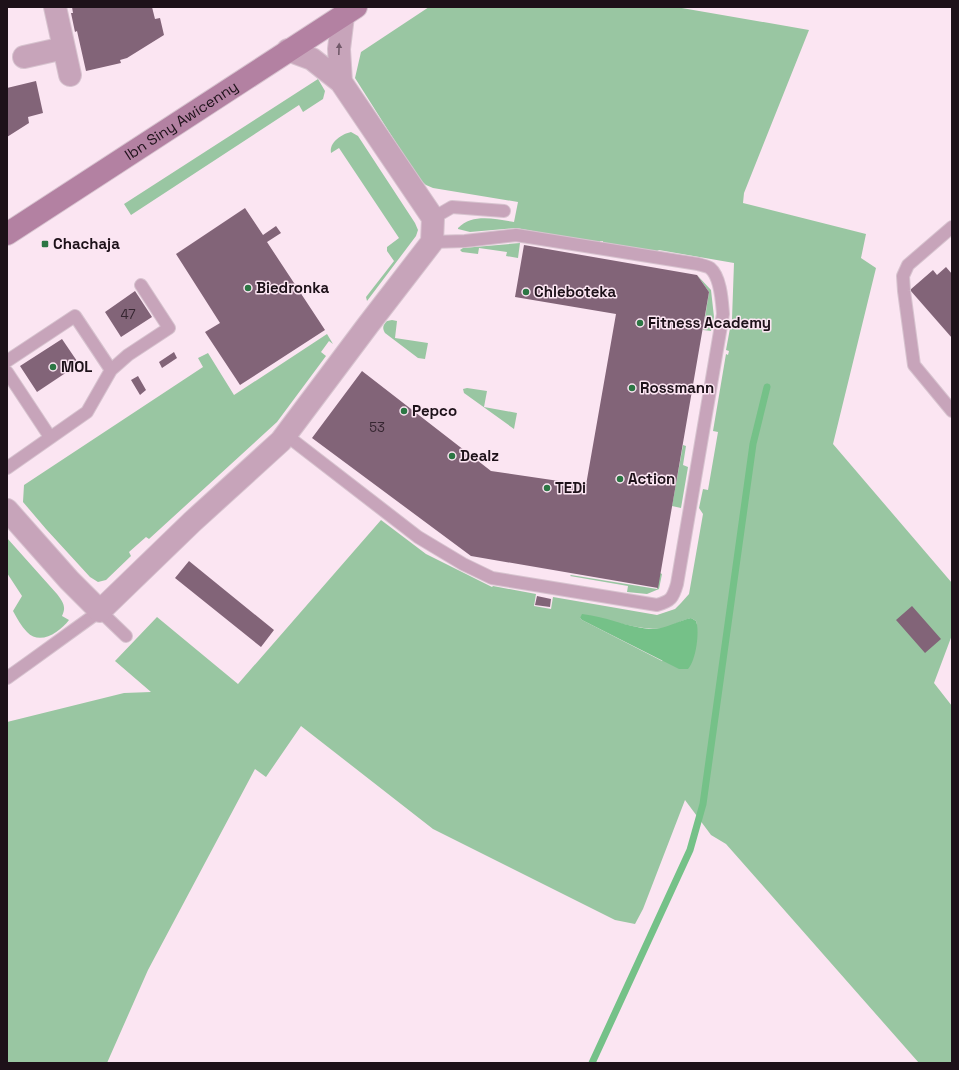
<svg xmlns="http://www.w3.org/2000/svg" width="959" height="1070" font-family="'Space Grotesk',sans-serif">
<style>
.green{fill:#99c6a2;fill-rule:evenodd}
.water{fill:#75c188}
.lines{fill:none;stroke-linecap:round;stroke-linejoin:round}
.stream{stroke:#75c188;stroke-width:7}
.building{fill:#826478}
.lane-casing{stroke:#d7c3cf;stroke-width:14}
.street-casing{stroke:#d7c3cf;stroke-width:24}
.secondary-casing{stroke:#d7c3cf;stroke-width:24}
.lane{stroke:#c7a4ba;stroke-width:12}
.street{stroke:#c7a4ba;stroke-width:22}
.secondary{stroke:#b381a2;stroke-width:22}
.oneway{fill:#725a6a}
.poi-dot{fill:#2c7644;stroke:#fbe5f2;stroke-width:1.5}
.labels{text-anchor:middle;stroke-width:3;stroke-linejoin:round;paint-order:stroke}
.number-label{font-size:13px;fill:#362631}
.street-label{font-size:15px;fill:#1d1119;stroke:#fbe5f2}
.poi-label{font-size:15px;font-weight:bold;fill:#1d1119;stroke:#fbe5f2;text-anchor:start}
</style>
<rect width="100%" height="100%" fill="#fbe5f2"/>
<path class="green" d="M 429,7 L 676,7 L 809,30 L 744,193 L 743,203 L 866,234 L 861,258 L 876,268 L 833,444 L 952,583 L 952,635 L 934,683 L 952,706 L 952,1063 L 919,1063 L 726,844 L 711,835 L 685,800 L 643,909 L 635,924 L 615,920 L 433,829 L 301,726 L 266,777 L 255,769 L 148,970 L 107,1063 L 7,1063 L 7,722 L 124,693 L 151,692 L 115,661 L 157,617 L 238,684 L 381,520 L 426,554 L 492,587 L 493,586 L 536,594 L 534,606 L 551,609 L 553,597 L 657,615 L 675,609 L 681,603 L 689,594 L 703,514 L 699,508 L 703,489 L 708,490 L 718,432 L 713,431 L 726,354 L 728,355 L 729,351 L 726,350 L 731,323 L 732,323 L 733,320 L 732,319 L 734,263 L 659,250 L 655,252 L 603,243 L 603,241 L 600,241 L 599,243 L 516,228 L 470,232 L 458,229 L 458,228 C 473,213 495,219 514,222 L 518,202 L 433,188 L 426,185 L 419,179 L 355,78 L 361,52 ZM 586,615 C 605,620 648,632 665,628 C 674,625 682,620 691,618 L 696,621 L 697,624 L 662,661 L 582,620 L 580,618 Z
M 318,79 L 325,91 L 323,99 L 303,112 L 299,105 L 131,215 L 124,204 Z
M 351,132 L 358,136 L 415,223 L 418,230 L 416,236 L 367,301 L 366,297 L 394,261 L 387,251 L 387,247 L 399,238 L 339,148 L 331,153 C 329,142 342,134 351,132 Z
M 520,243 L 518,258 L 506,256 L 507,252 L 479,248 L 478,254 L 462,252 L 460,250 L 463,248 Z
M 697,275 L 711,290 L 714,317 L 711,331 L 703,330 L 709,292 Z
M 392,320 L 397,321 L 395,338 L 428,343 L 425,359 L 418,358 L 385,333 C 382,328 383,325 387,321 Z
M 327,334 L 333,344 L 329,341 L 321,352 L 326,356 L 277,422 L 149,539 L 146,537 L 129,552 L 131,556 L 106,580 L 98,582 L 90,577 L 46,529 L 23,502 L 24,485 L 203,367 L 198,358 L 208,353 L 234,395 Z
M 467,388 L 487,391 L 484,407 L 517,413 L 514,429 L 464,393 L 463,389 Z
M 683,445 L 686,446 L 683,465 L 688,467 L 681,508 L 672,506 Z
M 7,538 L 57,594 C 62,601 67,606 62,616 L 69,620 C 60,632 40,646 27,632 C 21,626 17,618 13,611 L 22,596 L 7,573 Z
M 660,573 L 662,574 L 659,589 L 647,594 L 627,592 L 628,586 L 570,576 L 571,575 L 657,589 Z"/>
<path class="water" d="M 582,614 C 604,616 627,627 649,629 C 665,630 677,621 691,618 L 696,621 C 700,631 696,661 688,669 L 679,669 L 582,620 L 580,618 Z"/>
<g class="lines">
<path class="stream" d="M 592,1063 L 690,850 L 703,804 L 753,444 L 767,387"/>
</g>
<path class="building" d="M 72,7 L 152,7 L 155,19 L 160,18 L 164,35 L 127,58 L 120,60 L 121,63 L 86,71 L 77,31 L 75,32 L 71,13 L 73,13 Z
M 36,81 L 43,113 L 28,117 L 29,123 L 7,137 L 7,88 Z
M 245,208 L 263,235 L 276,226 L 281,233 L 267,242 L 325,330 L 240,385 L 205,332 L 220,323 L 176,254 Z
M 524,245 L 697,275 L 709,292 L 658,588 L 471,556 L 312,438 L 362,371 L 491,471 L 586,485 L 616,314 L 515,297 Z
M 946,267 L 952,274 L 952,338 L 910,290 L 933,270 L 937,275 Z
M 135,291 L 152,317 L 121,337 L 105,312 Z
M 62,339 L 79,364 L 37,392 L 20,366 Z
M 174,352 L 177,358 L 162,368 L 159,362 Z
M 138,376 L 146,390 L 140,395 L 131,380 Z
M 189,561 L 274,630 L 261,647 L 175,578 Z
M 537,596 L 551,599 L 550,607 L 535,605 Z
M 912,606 L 941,639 L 925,653 L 896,620 Z"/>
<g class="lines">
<g class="lane-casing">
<path id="lane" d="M 433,218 L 452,207 L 504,211
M 952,227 L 908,265 L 903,276 L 904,291 L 914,365 L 952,411
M 7,361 L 75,316 L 111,370 L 87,412 L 7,468
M 111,370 L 128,355 L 169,328 L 141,285
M 7,372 L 50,437
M 286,435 L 418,537 L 463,564 L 492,578 L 657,605 C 671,601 673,598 677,584 L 723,314 C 722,302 721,277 710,268 C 707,266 701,265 698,264 L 516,235 L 465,241 L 432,242
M 7,678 L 28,663 L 100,611 L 126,636"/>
</g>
<g class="street-casing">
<path id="street" d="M 55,7 L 70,75
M 24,57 L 64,48
M 341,82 L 339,49 L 343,16
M 7,510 L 69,580 L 100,611 L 192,522 L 281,441 L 368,325 L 432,242 L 433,218 L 341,82 L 312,59 L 288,50"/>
</g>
<g class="secondary-casing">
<g id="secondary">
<path id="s1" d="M 7,234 L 356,7"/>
</g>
</g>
<use href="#lane" class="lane"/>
<use href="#street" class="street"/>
<use href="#secondary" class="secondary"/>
</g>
<defs><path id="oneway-solid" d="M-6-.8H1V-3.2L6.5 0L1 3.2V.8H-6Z"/></defs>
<use class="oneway" href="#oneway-solid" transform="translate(339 49) rotate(-88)"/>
<g class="poi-dot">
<rect x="41" y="240" width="8" height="8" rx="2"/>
<circle cx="248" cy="288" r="4"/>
<circle cx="526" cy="292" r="4"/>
<circle cx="640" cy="323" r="4"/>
<circle cx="53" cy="367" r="4"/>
<circle cx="632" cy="388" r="4"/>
<circle cx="404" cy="411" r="4"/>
<circle cx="452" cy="456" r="4"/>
<circle cx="620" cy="479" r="4"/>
<circle cx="547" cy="488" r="4"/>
</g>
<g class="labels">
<g class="number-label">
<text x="128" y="319">47</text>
<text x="377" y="432">53</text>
</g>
<g class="street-label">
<text dy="5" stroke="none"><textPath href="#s1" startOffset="208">Ibn Siny Awicenny</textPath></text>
</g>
<g class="poi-label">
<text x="53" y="249">Chachaja</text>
<text x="256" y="293">Biedronka</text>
<text x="534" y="297">Chleboteka</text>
<text x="648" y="328">Fitness Academy</text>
<text x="61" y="372">MOL</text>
<text x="640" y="393">Rossmann</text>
<text x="412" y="416">Pepco</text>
<text x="460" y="461">Dealz</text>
<text x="628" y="484">Action</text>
<text x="555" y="493">TEDi</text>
</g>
</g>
<rect width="959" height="1070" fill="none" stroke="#1d1119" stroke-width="16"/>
</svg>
